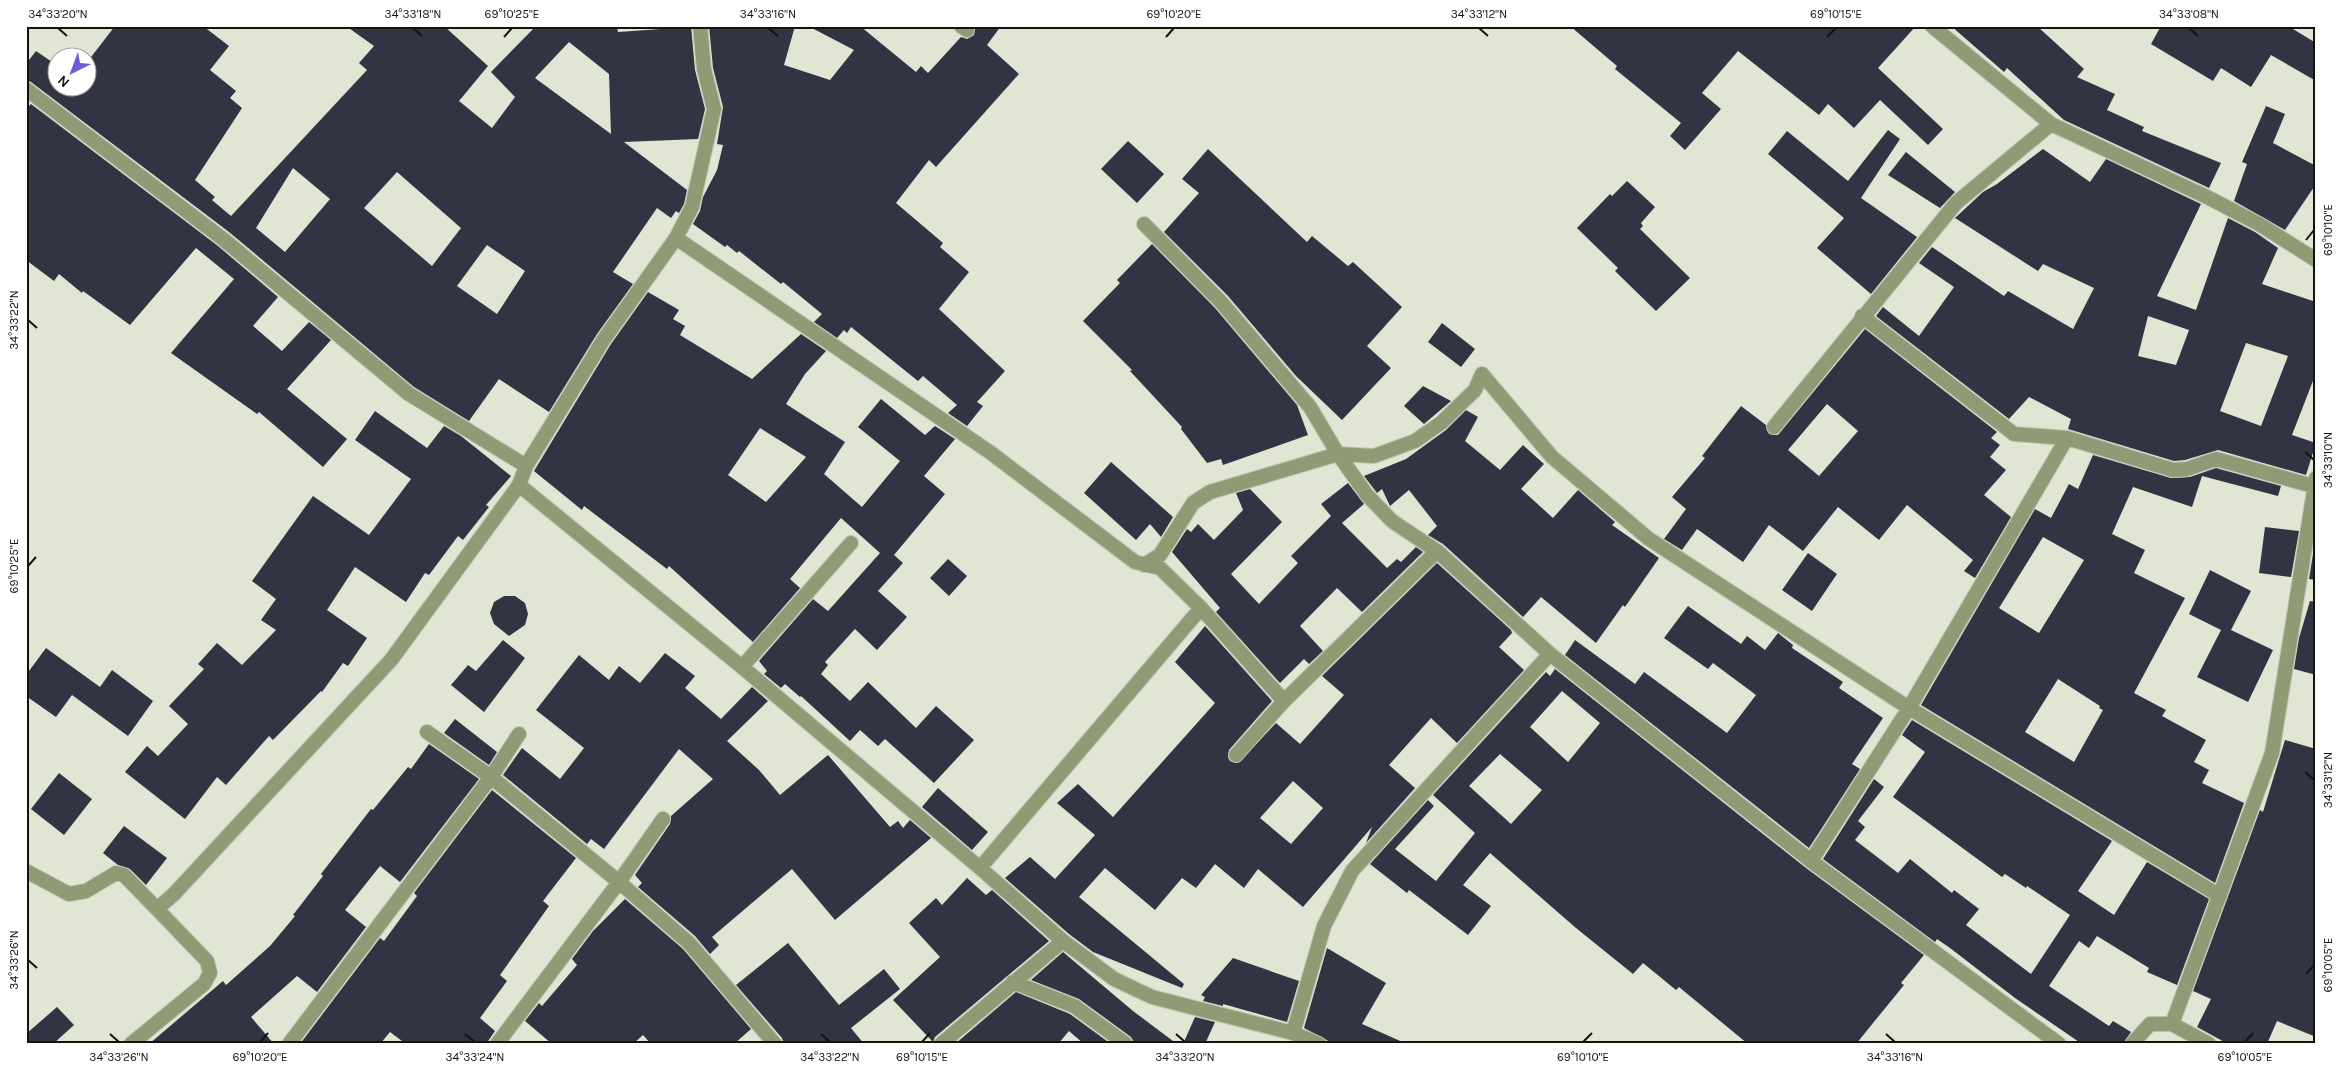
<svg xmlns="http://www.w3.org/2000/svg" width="2342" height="1070" font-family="Karla,sans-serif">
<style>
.building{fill:#333443;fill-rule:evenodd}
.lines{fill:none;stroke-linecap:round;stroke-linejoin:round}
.minor-casing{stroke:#bfc4b3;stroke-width:16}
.minor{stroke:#8f9b74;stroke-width:14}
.ticks{fill:none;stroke:#12140e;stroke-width:2}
.neatline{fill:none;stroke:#12140e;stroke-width:2}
.ticks-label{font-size:12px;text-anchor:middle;fill:#12140e}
</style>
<rect width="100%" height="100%" fill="#e0e6d3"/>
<path class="building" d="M 115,26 L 203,26 L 229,46 L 210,70 L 236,91 L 230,98 L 242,108 L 195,180 L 215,197 L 212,200 L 231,216 L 367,70 L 359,63 L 374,46 L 346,26 L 444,26 L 488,66 L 459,101 L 492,128 L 515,97 L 491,72 L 536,26 L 617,26 L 618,32 L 661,29 L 661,26 L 691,26 L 695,70 L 705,109 L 698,139 L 624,142 L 687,190 L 684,204 L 679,213 L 676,211 L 671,218 L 657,208 L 613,272 L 633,284 L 597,334 L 549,412 L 499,379 L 469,421 L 414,387 L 229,232 L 31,82 L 26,80 L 26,64 L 36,51 L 58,66 L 58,88 L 88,88 L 88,61 ZM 569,42 L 609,74 L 611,134 L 535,78 ZM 293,168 L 330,199 L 285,252 L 256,228 ZM 397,172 L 461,228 L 432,266 L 364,208 ZM 487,245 L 525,271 L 497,314 L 457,286 Z
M 709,26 L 795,26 L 784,65 L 830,80 L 854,50 L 808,26 L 860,26 L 916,72 L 921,66 L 928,73 L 961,37 L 967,39 L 974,35 L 975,26 L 1001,26 L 987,45 L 1019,74 L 936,167 L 929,160 L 896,203 L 943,243 L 940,247 L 969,272 L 939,309 L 1005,371 L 977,402 L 983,406 L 967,426 L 948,413 L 957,405 L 923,376 L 918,381 L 851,327 L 847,333 L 844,330 L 837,338 L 814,322 L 822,314 L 783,282 L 781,284 L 739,251 L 737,253 L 727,245 L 725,247 L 693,224 L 700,211 L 703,197 L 717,170 L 723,145 L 717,144 L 723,107 L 713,68 Z
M 1570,26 L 1916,26 L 1878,68 L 1943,129 L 1928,145 L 1880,100 L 1854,128 L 1828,104 L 1819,115 L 1738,51 L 1702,93 L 1721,109 L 1685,150 L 1670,136 L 1681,123 L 1615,69 L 1617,66 Z
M 1951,26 L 2037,26 L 2084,69 L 2077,77 L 2115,94 L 2107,110 L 2144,127 L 2142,131 L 2221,163 L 2209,188 L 2064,120 L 2007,68 L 2004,72 Z
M 2161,26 L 2288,26 L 2316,43 L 2316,81 L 2271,55 L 2251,87 L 2221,68 L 2213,81 L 2151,44 Z
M 31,104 L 218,246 L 278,297 L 253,326 L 282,351 L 309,322 L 331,340 L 287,389 L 347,439 L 323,467 L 259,412 L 257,414 L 171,353 L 234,279 L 196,248 L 130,325 L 83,291 L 82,293 L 59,274 L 54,281 L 26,260 L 26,109 Z
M 2266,106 L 2285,114 L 2273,143 L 2316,166 L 2316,184 L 2285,230 L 2234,201 L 2247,164 L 2242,162 Z
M 1888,130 L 1900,139 L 1861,198 L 1917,237 L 1871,294 L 1817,248 L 1844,218 L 1768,154 L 1787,131 L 1848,181 Z
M 1128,141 L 1164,174 L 1137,203 L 1101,169 Z
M 1208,149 L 1307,242 L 1312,236 L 1348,266 L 1353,262 L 1402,307 L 1367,346 L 1391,368 L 1342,420 L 1296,376 L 1228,296 L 1164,232 L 1199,193 L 1182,179 Z
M 2043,149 L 2090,182 L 2106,159 L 2201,204 L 2157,296 L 2196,310 L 2228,218 L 2255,232 L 2278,248 L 2262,284 L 2316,302 L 2316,373 L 2292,435 L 2316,443 L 2306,475 L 2218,450 L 2185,460 L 2174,461 L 2068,429 L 2071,419 L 2029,397 L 2009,419 L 1876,316 L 1883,307 L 1919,336 L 1954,287 L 1919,263 L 1932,247 L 2004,296 L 2008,291 L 2073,329 L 2094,288 L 2043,264 L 2038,271 L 1955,218 L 1983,192 L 1997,184 ZM 2148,316 L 2189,330 L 2176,365 L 2138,356 ZM 2246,343 L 2288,356 L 2261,426 L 2220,411 Z
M 1906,152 L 1955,192 L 1940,208 L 1888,175 Z
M 1627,181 L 1655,207 L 1641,223 L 1643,226 L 1640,229 L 1690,278 L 1656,311 L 1615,271 L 1618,268 L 1577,228 L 1610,194 L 1612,196 Z
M 1152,244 L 1215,308 L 1297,405 L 1308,435 L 1223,465 L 1221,459 L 1207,463 L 1181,429 L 1182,427 L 1130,371 L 1132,370 L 1083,321 L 1120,283 L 1117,280 Z
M 648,292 L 679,310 L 673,319 L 685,326 L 680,335 L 752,379 L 801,334 L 826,351 L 805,374 L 786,404 L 845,442 L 824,474 L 862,507 L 900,461 L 858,427 L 881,399 L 925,435 L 935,426 L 955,439 L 924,476 L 945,494 L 894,555 L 903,563 L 878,591 L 907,617 L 877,650 L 855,629 L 825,662 L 828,665 L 821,674 L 850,701 L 868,682 L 916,728 L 936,706 L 974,740 L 934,783 L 885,739 L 878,746 L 860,730 L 850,741 L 801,696 L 800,697 L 785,684 L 781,688 L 764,674 L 767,671 L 759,661 L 813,599 L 828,611 L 880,553 L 841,518 L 790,579 L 800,588 L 753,642 L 669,566 L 667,569 L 584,506 L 582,510 L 534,471 L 611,344 ZM 760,428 L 806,457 L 766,502 L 728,475 Z
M 1442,323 L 1475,349 L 1461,367 L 1428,342 Z
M 1865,329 L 1997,432 L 1991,438 L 2000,445 L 1990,457 L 2006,470 L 1984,495 L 2011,517 L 1975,578 L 1964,571 L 1973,560 L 1907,505 L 1879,540 L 1838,507 L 1803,551 L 1769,525 L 1743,562 L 1697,529 L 1682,550 L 1664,539 L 1686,509 L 1672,497 L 1705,458 L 1702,456 L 1741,406 L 1766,425 L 1769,434 L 1778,435 ZM 1827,404 L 1858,431 L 1819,476 L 1788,450 Z
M 1423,386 L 1451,401 L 1424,424 L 1404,406 Z
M 1466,410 L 1478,417 L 1465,441 L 1500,470 L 1523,445 L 1544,464 L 1521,489 L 1553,518 L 1578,490 L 1615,522 L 1612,525 L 1659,558 L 1625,607 L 1623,605 L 1596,643 L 1541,597 L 1523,617 L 1443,544 L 1428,535 L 1437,526 L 1409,490 L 1390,506 L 1382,489 L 1377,493 L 1364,476 L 1406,459 L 1446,430 Z
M 375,411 L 427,448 L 444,426 L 461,436 L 511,476 L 486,505 L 489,507 L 463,540 L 458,536 L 429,575 L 425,573 L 406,602 L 355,567 L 327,610 L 367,638 L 348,666 L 343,663 L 322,692 L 321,691 L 273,740 L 269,736 L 226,785 L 217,777 L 185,819 L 125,772 L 147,746 L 158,756 L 188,724 L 169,706 L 204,669 L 198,664 L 217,643 L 242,665 L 276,630 L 261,620 L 276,599 L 252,581 L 313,496 L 369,535 L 411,479 L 355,440 Z
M 2093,455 L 2171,478 L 2190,477 L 2216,468 L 2281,486 L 2278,496 L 2202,476 L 2192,507 L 2133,487 L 2112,534 L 2145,550 L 2134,573 L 2185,598 L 2134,693 L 2166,710 L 2162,716 L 2206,740 L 2194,762 L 2209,770 L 2202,783 L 2244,803 L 2215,883 L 1921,705 L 2035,509 L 2051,518 L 2069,484 L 2078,489 ZM 2043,537 L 2084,560 L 2039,633 L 1999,608 ZM 2058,679 L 2100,706 L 2099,708 L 2103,710 L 2074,762 L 2025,732 Z
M 1111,462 L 1173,517 L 1161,537 L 1150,524 L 1136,540 L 1084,493 Z
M 1348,483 L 1364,504 L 1342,523 L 1387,568 L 1397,559 L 1401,562 L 1416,547 L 1423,552 L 1362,612 L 1337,588 L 1300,626 L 1323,651 L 1309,664 L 1304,659 L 1280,683 L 1216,612 L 1220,608 L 1172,552 L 1187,529 L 1191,532 L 1198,524 L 1214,540 L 1243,510 L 1236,493 L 1250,489 L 1282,522 L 1231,574 L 1259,604 L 1298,563 L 1291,556 L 1331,516 L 1321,504 Z
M 2265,527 L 2299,531 L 2291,577 L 2259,573 Z
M 2316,535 L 2316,580 L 2309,579 Z
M 1808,553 L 1837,574 L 1812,611 L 1782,590 Z
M 948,559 L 967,576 L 949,596 L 930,578 Z
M 1437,563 L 1511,630 L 1512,633 L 1499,647 L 1524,670 L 1457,743 L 1431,718 L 1389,765 L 1415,788 L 1366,843 L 1372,827 L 1303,907 L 1258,869 L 1244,888 L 1215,864 L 1196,888 L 1182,878 L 1155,910 L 1105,868 L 1079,897 L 1184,984 L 1182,988 L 1093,952 L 1069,934 L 1005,878 L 1030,857 L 1055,879 L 1095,835 L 1057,803 L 1078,784 L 1113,817 L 1215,703 L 1175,662 L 1205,626 L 1272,701 L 1229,750 L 1228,757 L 1230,761 L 1238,763 L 1276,723 L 1300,744 L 1344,695 L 1322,676 ZM 1293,781 L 1323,808 L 1291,844 L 1260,818 Z
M 2210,570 L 2251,591 L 2231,630 L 2273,650 L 2248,702 L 2197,677 L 2221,630 L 2189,614 Z
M 504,596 L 515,596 L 525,603 L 528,614 L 525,625 L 509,636 L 494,624 L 490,613 L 494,602 Z
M 2310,601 L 2316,602 L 2316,675 L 2294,669 L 2299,638 Z
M 1688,606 L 1741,644 L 1747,636 L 1765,650 L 1778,633 L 1793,645 L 1792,648 L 1843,682 L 1839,688 L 1883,718 L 1852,764 L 1860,769 L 1809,848 L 1565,655 L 1575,640 L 1635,684 L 1644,672 L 1727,733 L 1756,695 L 1713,663 L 1708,669 L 1664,638 Z
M 503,640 L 525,658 L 484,712 L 451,685 L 468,665 L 476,671 Z
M 46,648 L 100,687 L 112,670 L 153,701 L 128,736 L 72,695 L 56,717 L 26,696 L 26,675 Z
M 665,653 L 695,676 L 685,688 L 721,719 L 752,687 L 768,701 L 727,741 L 759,770 L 780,795 L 828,755 L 890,827 L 898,821 L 903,828 L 910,820 L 931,838 L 835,920 L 792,869 L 712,937 L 719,945 L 710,954 L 695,936 L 638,887 L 642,883 L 635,875 L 670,824 L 671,816 L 713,779 L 679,749 L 604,849 L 591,839 L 587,844 L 503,775 L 522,748 L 560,779 L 584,748 L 536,710 L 579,655 L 609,680 L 619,666 L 640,683 Z
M 1555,669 L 1806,868 L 1924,955 L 1901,983 L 1904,985 L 1856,1044 L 1748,1044 L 1679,987 L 1676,990 L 1643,963 L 1633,974 L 1576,928 L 1490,853 L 1463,885 L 1491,906 L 1468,935 L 1409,890 L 1407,893 L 1370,864 L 1428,800 L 1434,806 L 1395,849 L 1436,881 L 1475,833 L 1433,795 L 1546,672 L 1550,676 ZM 1562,691 L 1600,723 L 1568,762 L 1530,727 ZM 1500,754 L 1542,790 L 1511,824 L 1469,786 Z
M 455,719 L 497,752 L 489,765 L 444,733 Z
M 1912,720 L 2112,841 L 2078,891 L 2114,915 L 2147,862 L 2209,899 L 2177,985 L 2147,972 L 2149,968 L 2097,936 L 2089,948 L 2079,941 L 2049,986 L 2109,1026 L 2113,1021 L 2131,1032 L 2123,1044 L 2082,1044 L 2015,998 L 1950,948 L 1937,939 L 1935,942 L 1823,859 L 1874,779 L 1884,787 L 1858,821 L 1865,827 L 1855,840 L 1898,873 L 1910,859 L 1952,893 L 1954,890 L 1979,909 L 1966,925 L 2031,974 L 2070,915 L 2027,886 L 2026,888 L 2005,874 L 2002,877 L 1893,797 L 1925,752 L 1902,735 Z
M 2285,740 L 2316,749 L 2316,1037 L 2277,1021 L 2267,1044 L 2228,1044 L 2197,1027 L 2211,999 L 2193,991 L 2260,810 L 2263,812 Z
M 429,744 L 479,779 L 400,882 L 380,866 L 345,910 L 366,927 L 317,992 L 297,976 L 251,1017 L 274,1044 L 149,1044 L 223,981 L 226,985 L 270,946 L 295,916 L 293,915 L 323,876 L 321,874 L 371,809 L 373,810 L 408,767 L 411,769 Z
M 59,773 L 92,799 L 64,835 L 31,809 Z
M 938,788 L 988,832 L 972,850 L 922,807 Z
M 492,790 L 576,858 L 543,901 L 549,906 L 500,975 L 507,981 L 480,1018 L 495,1031 L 486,1044 L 406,1044 L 390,1032 L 380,1044 L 300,1044 L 380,938 L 384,941 L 417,896 L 414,893 Z
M 124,826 L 167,858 L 146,885 L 130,869 L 118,865 L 103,853 Z
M 967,878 L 986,895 L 992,890 L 1049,941 L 935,1037 L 933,1042 L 893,1000 L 940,957 L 909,923 L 936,898 L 942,905 Z
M 625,899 L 683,949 L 751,1029 L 734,1044 L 651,1044 L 643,1035 L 633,1044 L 552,1044 L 525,1021 L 539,1003 L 542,1006 L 577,965 L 572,959 L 593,931 Z
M 788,943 L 839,1005 L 884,969 L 900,989 L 851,1028 L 864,1044 L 784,1044 L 782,1038 L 736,985 Z
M 1327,948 L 1386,983 L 1362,1024 L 1407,1044 L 1334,1044 L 1304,1028 Z
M 1063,952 L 1133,1011 L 1177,1044 L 1135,1044 L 1131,1037 L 1079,999 L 1031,980 Z
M 1233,958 L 1299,981 L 1287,1022 L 1223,1004 L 1223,1006 L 1203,1001 L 1205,997 L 1201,995 Z
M 1016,992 L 1070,1014 L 1111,1044 L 1084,1044 L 1069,1031 L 1058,1044 L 955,1044 Z
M 57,1007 L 74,1025 L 53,1044 L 26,1044 L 26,1034 Z
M 1195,1017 L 1215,1022 L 1205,1044 L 1183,1044 Z"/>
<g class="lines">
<g class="minor-casing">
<path id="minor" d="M 961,26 L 967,30
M 1932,26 L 2051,124 L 2207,197 L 2259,224 L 2316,260
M 26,89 L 223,239 L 409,394 L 526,466
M 1144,224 L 1221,302 L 1310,407 L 1338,454 L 1367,495 L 1392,521 L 1437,551 L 1550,654 L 1811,861 L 2059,1044
M 676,238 L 991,453 L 1135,562 L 1160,568 L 1201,608 L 1284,701
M 1862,316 L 2014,434 L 2067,438 L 2173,470 L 2187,469 L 2216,459 L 2313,486
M 1774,427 L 1956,203 L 2051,124
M 519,485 L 742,667 L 980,868 L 1063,941 L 1114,979 L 1152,997 L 1293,1033 L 1319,1044
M 1144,565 L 1160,555 L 1193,503 L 1210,492 L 1338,454 L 1374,456 L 1415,441 L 1441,423 L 1475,390 L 1482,374 L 1552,457 L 1649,539 L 1909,708 L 2220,896
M 742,667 L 851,543
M 427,732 L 491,777 L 619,882 L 689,943 L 775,1044
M 1236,755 L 1284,701 L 1437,551
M 1811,861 L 1909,708 L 2067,438
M 980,868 L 1201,608
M 26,871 L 69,894 L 86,891 L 116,873 L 124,875 L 157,909
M 1013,982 L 1074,1006 L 1126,1044
M 2172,1024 L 2209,1044
M 1293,1033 L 1324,926 L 1352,871 L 1550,654
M 131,1044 L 204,984 L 210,973 L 207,961 L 157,909 L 174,894 L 391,660 L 519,485 L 526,466 L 604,339 L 676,238 L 692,207 L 714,109 L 704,69 L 700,26
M 289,1044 L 491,777 L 519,734
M 497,1044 L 619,882 L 663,819
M 941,1044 L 1063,941
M 2132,1044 L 2150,1024 L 2172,1024 L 2272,753 L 2316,478"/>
</g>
<use href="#minor" class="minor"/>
</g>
<path class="ticks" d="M 58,28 L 67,36M 413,28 L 422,36M 768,28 L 778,36M 1479,28 L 1488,36M 2189,28 L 2198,36M 504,37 L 512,28M 1166,37 L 1174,28M 1827,37 L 1836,28M 2306,240 L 2314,230M 28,320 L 37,328M 2305,452 L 2314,460M 28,566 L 36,557M 2305,772 L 2314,780M 28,960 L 37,968M 2306,974 L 2314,965M 110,1034 L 119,1042M 465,1034 L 475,1042M 821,1034 L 830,1042M 1176,1034 L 1185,1042M 1886,1034 L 1895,1042M 260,1042 L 268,1033M 922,1042 L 930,1033M 1583,1042 L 1592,1033M 2245,1042 L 2253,1033"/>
<rect width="2342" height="1070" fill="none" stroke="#ffffff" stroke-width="55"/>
<g transform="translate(72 72) rotate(222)"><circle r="24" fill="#ffffff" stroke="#a0a19f"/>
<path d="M0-4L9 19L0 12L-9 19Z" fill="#6a5ed8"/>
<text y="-8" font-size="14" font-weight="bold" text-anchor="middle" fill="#12140e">N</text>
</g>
<rect x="28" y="28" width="2286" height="1014" class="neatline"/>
<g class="ticks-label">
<text x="58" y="18">34°33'20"N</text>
<text x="413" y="18">34°33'18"N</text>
<text x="512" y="18">69°10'25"E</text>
<text x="768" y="18">34°33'16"N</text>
<text x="1174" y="18">69°10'20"E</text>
<text x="1479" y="18">34°33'12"N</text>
<text x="1836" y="18">69°10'15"E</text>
<text x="2189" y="18">34°33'08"N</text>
<text transform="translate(2328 230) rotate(-90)" y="4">69°10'10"E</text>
<text transform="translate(14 320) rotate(-90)" y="4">34°33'22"N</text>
<text transform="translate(2328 460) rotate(-90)" y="4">34°33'10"N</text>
<text transform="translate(14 566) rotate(-90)" y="4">69°10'25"E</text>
<text transform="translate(2328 780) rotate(-90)" y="4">34°33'12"N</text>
<text transform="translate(14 960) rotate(-90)" y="4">34°33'26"N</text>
<text transform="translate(2328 965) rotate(-90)" y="4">69°10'05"E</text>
<text x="119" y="1061">34°33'26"N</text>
<text x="260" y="1061">69°10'20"E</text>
<text x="475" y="1061">34°33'24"N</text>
<text x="830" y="1061">34°33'22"N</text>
<text x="922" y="1061">69°10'15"E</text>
<text x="1185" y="1061">34°33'20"N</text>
<text x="1583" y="1061">69°10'10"E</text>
<text x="1895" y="1061">34°33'16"N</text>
<text x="2245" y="1061">69°10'05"E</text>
</g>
</svg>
